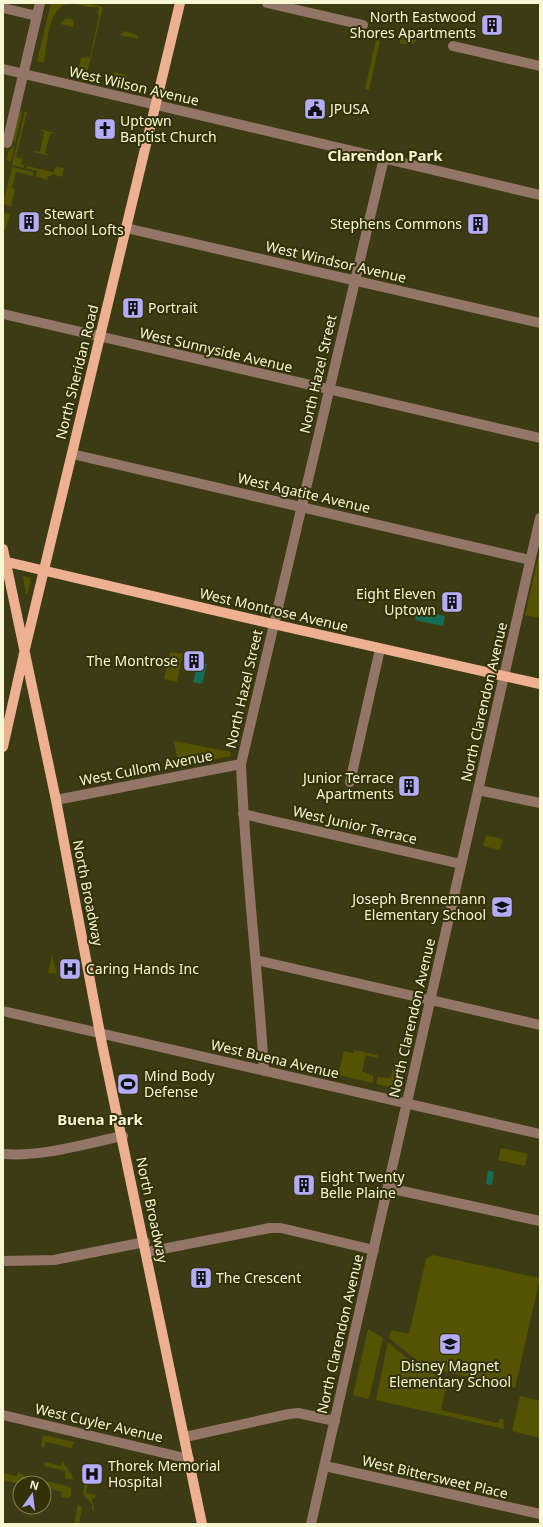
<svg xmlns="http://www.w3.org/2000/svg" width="543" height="1527" font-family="'Noto Sans',sans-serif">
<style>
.green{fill:#545301}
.water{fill:#146d54}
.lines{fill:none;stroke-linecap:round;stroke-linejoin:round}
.minor{stroke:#937667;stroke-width:10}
.major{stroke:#edb192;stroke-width:10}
.labels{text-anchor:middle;stroke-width:4;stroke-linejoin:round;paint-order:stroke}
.poi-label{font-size:14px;fill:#f7f8d3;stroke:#323108;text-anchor:start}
.street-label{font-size:14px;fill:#f7f8d3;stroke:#323108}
.neighbourhood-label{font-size:15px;font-weight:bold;fill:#f7f8d3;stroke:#323108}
</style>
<rect width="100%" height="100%" fill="#3c3b14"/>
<path class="green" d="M 51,3 L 87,3 L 103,7 L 87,73 L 78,71 L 81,58 L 90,57 L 99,16 L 97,11 L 99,11 L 98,7 C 88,9 78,2 68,4 C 47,7 47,49 44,63 L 37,61 Z
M 66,18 L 74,20 L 73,27 L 60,24 Z
M 125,31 L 137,35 L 138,39 L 120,35 Z
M 399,35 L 416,40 L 414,44 L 400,44 Z
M 376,40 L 380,41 L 369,90 L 365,89 Z
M 114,72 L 127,75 L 126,82 L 112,79 Z
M 19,111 L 22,112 L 11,162 L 7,160 L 8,152 L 15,145 L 12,136 Z
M 25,111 L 27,112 L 16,157 L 22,159 L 21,164 L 24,165 L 24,168 L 12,165 Z
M 39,129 L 56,133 L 50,134 L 45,153 L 51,156 L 33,152 L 34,151 L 40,152 L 44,132 Z
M 27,166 L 53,172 L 56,167 L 64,168 L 62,177 L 52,174 L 51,177 L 48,176 L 47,180 L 36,176 L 37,171 L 26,168 Z
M 12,167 L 33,172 L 33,176 L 16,172 L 12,188 L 15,189 L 11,207 L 3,203 Z
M 3,212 L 10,214 L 5,231 L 3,231 Z
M 540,549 L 540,618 L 525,615 Z
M 23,576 L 31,578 L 27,596 L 26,594 Z
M 170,652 L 183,654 L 177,682 L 164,679 Z
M 174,741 L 231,752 L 230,756 L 179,767 Z
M 486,835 L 503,839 L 500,850 L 483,846 Z
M 52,955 L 57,974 L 48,973 Z
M 354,1050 L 378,1055 L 377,1058 L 366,1055 L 362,1071 L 373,1076 L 373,1083 L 338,1075 L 344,1051 L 353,1053 Z
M 394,1063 L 404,1066 L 398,1089 L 376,1084 L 378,1077 L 391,1078 Z
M 501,1148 L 528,1154 L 525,1166 L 498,1160 Z
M 432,1255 L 540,1278 L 515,1388 L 434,1369 L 420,1363 L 389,1338 L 391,1330 L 409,1334 L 426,1259 Z
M 368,1329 L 383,1338 L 369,1399 L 353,1395 Z
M 388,1342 C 411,1361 418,1371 448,1378 L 441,1410 L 498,1423 L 499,1419 L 503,1419 L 504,1429 L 376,1400 Z
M 520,1396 L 540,1401 L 540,1438 L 512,1431 Z
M 43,1435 L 74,1442 L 71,1448 L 46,1442 L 44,1448 L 41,1446 Z
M 62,1461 L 72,1475 L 73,1480 L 65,1478 L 66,1471 L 44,1466 L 45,1462 L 61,1466 Z
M 18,1472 L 25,1476 L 71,1487 L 71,1496 L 68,1498 L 61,1497 L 62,1492 L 44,1487 L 44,1483 L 20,1484 L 3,1480 L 3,1473 L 17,1476 Z
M 85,1474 L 90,1475 L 86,1493 L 96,1495 L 95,1499 L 92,1498 L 94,1511 L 92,1510 L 92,1504 L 83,1494 Z
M 78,1504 L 82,1508 L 79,1524 L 74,1524 Z"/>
<path class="water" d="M 417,610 L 445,616 L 443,626 L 415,620 Z
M 198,662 L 207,664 L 202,684 L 193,682 Z
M 488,1170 L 494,1172 L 492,1185 L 486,1184 Z"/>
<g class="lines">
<path class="minor" d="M 267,3 L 363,25
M 3,8 L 37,16
M 453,46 L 540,66
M 3,69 L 540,195
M 7,143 L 40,3
M 126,228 L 540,323
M 3,314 L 540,438
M 72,454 L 530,560
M 350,782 L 380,649
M 478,790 L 540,803
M 56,800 L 241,764
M 243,814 L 461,864
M 256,960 L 540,1025
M 3,1011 L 540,1134
M 264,1071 C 258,968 245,866 241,764 L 384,158
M 3,1154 C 44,1157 83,1144 123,1136
M 388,1188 L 540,1221
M 147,1252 L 270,1228 L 281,1228 L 374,1250
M 3,1261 L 54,1260 L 145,1242
M 3,1415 L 189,1459
M 185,1437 L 289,1414 L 298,1413 L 335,1421
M 325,1466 L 540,1514
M 311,1524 L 540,518"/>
<path class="major" d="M 3,549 L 56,800 L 102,1044 L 202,1524
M 3,561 L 273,624 L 540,684
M 3,747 L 25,649 L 180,3"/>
</g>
<defs>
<g id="building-square" transform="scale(1.15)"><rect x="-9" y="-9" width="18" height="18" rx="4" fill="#b4acf9" stroke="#323108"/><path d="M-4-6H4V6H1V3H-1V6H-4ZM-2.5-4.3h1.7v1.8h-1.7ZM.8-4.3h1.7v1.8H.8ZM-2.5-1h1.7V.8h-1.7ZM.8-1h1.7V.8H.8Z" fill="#111"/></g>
<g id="civic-square" transform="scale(1.15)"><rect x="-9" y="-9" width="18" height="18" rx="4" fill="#b4acf9" stroke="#323108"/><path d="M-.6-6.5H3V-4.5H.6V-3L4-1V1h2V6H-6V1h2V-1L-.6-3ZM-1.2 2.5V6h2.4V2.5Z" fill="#111"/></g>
<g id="church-square" transform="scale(1.15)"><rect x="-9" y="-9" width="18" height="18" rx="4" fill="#b4acf9" stroke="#323108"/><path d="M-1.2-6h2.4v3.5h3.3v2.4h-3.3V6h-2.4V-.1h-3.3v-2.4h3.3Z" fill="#111"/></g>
<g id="school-square" transform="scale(1.15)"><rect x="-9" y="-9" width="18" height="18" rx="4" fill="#b4acf9" stroke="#323108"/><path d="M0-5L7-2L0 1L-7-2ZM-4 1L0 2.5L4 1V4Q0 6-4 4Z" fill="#111"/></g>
<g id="hospital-square" transform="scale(1.15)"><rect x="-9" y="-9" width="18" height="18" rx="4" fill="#b4acf9" stroke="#323108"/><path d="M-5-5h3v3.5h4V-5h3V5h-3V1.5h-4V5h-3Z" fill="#111"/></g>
<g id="stadium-square" transform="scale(1.15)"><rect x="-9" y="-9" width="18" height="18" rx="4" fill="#b4acf9" stroke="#323108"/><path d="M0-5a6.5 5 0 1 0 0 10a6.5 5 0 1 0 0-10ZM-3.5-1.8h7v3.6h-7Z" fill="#111"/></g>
</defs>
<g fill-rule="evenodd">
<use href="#building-square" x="492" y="25"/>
<use href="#civic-square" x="315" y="109"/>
<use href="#church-square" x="105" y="129"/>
<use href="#building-square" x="29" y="222"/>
<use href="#building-square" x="478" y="224"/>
<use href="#building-square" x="133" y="308"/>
<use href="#building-square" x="452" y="602"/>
<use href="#building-square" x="194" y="661"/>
<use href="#building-square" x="409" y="786"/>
<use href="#school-square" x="502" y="907"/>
<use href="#hospital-square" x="70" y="969"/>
<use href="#stadium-square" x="128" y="1084"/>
<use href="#building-square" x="304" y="1185"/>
<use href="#building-square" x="201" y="1278"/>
<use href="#school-square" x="450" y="1344"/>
<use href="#hospital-square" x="92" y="1474"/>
</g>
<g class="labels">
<g class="poi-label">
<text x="476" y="22" text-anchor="end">North Eastwood<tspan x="476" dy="16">Shores Apartments</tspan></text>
<text x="330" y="114">JPUSA</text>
<text x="120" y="126">Uptown<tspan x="120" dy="16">Baptist Church</tspan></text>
<text x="44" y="219">Stewart<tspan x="44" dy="16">School Lofts</tspan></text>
<text x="462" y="229" text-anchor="end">Stephens Commons</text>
<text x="148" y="313">Portrait</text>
<text x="436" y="599" text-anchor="end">Eight Eleven<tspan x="436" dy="16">Uptown</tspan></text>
<text x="178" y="666" text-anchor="end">The Montrose</text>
<text x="394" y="783" text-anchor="end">Junior Terrace<tspan x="394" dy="16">Apartments</tspan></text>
<text x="486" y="904" text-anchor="end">Joseph Brennemann<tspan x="486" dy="16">Elementary School</tspan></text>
<text x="86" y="974">Caring Hands Inc</text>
<text x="144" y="1081">Mind Body<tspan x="144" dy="16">Defense</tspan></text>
<text x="320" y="1182">Eight Twenty<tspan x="320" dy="16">Belle Plaine</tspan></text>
<text x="216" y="1283">The Crescent</text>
<text x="450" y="1371" text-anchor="middle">Disney Magnet<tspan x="450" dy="16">Elementary School</tspan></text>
<text x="108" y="1471">Thorek Memorial<tspan x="108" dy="16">Hospital</tspan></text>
</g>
<g class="street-label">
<text transform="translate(134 86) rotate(13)" y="5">West Wilson Avenue</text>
<text transform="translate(336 262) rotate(13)" y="5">West Windsor Avenue</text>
<text transform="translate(216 350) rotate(13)" y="5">West Sunnyside Avenue</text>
<text transform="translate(77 372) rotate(-76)" y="5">North Sheridan Road</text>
<text transform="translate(318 374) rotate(-77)" y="5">North Hazel Street</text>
<text transform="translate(304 493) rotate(13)" y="5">West Agatite Avenue</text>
<text transform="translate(274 610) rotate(13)" y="5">West Montrose Avenue</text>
<text transform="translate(244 689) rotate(-77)" y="5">North Hazel Street</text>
<text transform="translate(484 702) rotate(-77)" y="5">North Clarendon Avenue</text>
<text transform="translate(146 768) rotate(-11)" y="5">West Cullom Avenue</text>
<text transform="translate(355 825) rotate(13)" y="5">West Junior Terrace</text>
<text transform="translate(88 893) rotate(79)" y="5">North Broadway</text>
<text transform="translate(412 1018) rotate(-77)" y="5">North Clarendon Avenue</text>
<text transform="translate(275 1059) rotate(13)" y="5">West Buena Avenue</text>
<text transform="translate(152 1210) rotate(78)" y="5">North Broadway</text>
<text transform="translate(340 1334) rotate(-77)" y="5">North Clarendon Avenue</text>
<text transform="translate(99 1423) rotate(13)" y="5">West Cuyler Avenue</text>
<text transform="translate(435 1477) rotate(13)" y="5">West Bittersweet Place</text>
</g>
<g class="neighbourhood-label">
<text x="385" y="161">Clarendon Park</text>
<text x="100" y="1125">Buena Park</text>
</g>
</g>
<rect width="543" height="1527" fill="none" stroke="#f7f8d3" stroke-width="8"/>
<g transform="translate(32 1495) rotate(14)"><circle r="19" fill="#323108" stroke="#818159"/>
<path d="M0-3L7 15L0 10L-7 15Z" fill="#b4acf9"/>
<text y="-6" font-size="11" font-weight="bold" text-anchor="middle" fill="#f7f8d3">N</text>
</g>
</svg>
